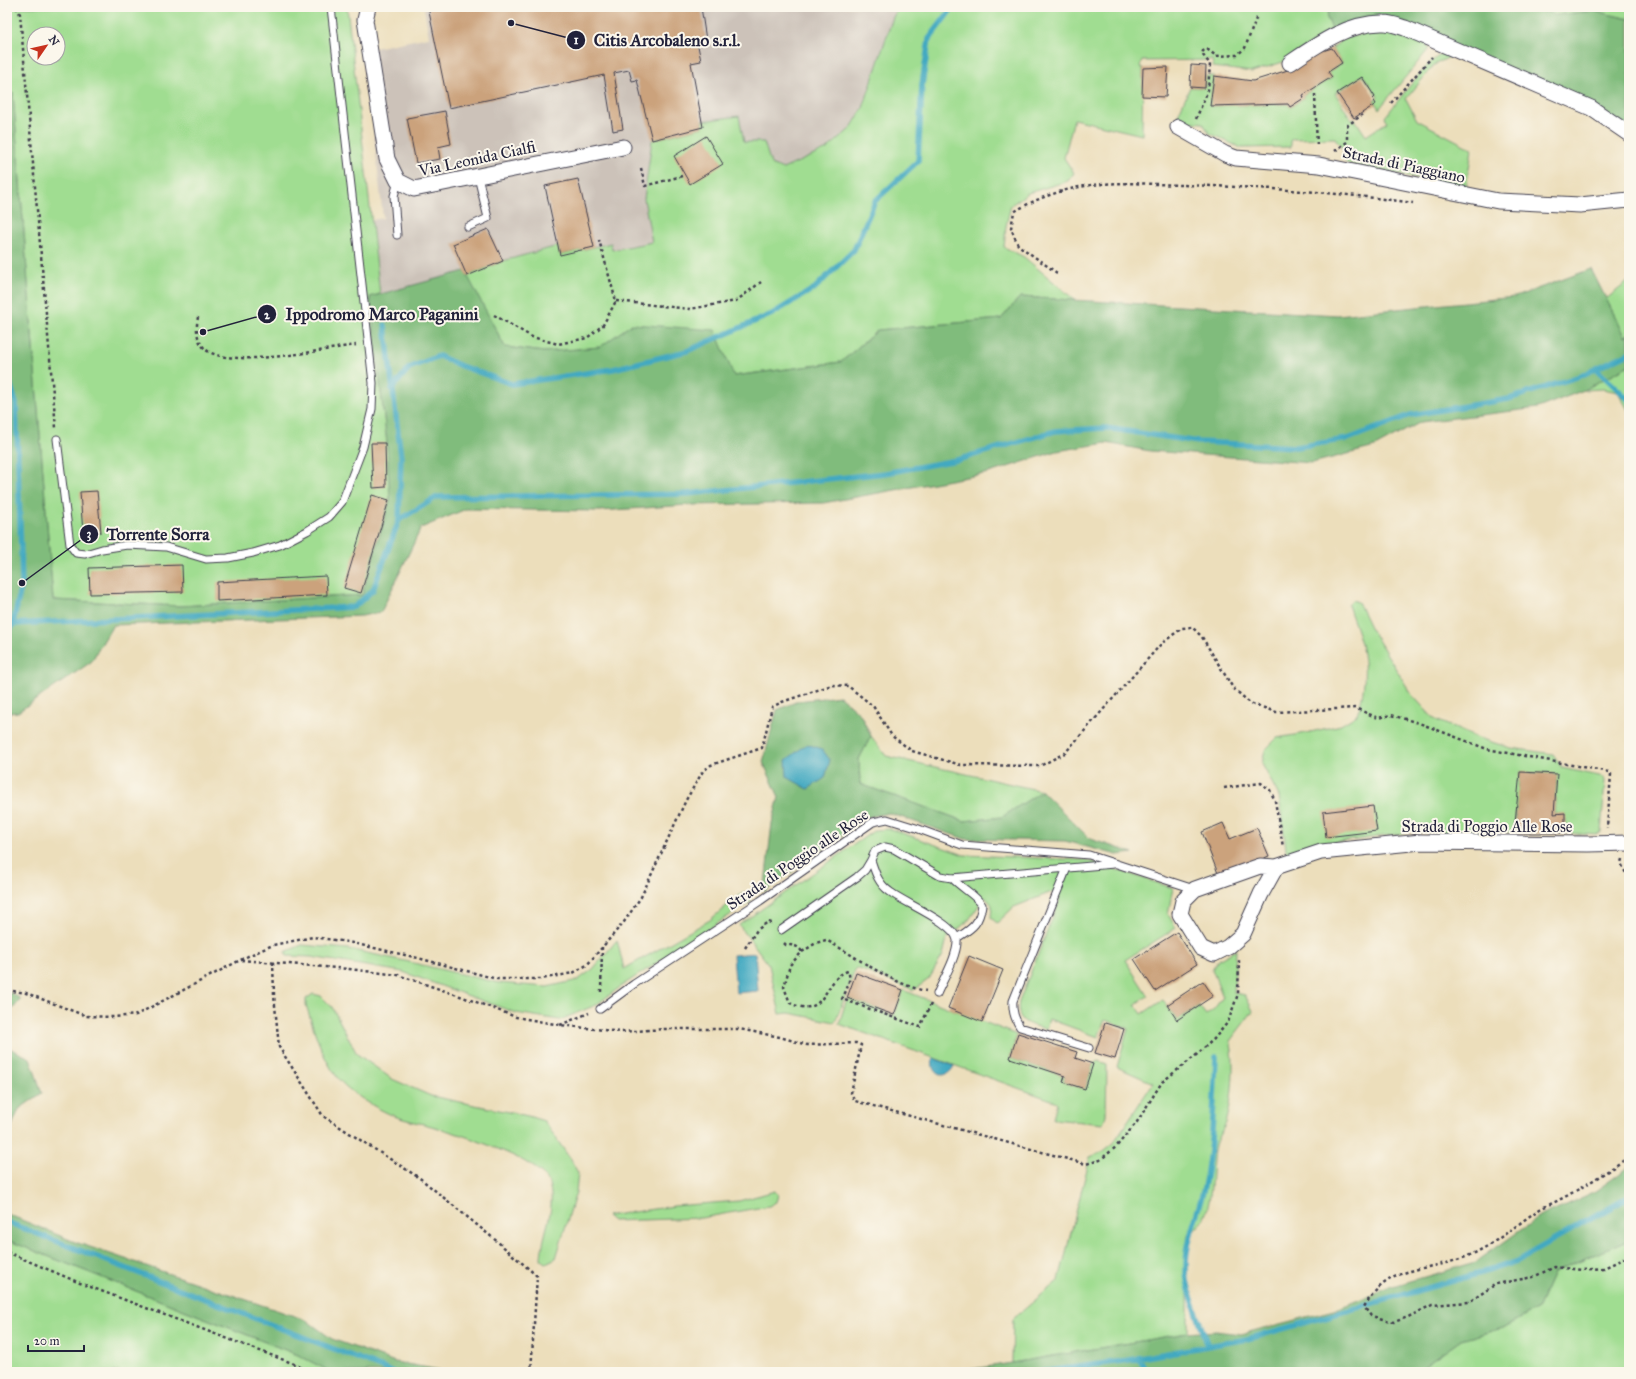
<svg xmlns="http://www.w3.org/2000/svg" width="1636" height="1379" font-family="'IM FELL Great Primer',serif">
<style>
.industrial{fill:#ccc2b9}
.green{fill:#a0dd91;stroke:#618066;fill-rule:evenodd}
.forest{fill:#80bc7b;stroke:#516f5b}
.water{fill:#42a9c1;stroke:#32667e}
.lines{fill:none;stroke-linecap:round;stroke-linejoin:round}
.stream{stroke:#42a9c1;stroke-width:5.5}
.building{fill:#cba27b}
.lane-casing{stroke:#403e4e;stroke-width:9}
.street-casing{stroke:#403e4e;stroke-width:17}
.path{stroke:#403e4e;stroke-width:2.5;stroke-dasharray:3 3;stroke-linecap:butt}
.lane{stroke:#fff;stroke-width:7}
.street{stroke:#fff;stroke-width:15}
.labels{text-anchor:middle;stroke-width:4;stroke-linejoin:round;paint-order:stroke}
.street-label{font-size:16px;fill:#22223b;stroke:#fbf7ec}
.leader{fill:none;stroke:#22223b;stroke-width:1.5}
.callout-dot{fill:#22223b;stroke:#fbf7ec;stroke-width:1.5}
.mark-label{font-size:12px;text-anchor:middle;font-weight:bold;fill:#fff}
.callout-label{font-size:17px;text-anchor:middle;font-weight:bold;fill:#22223b;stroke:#fbf7ec;stroke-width:4;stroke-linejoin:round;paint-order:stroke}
</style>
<rect width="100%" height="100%" fill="#fbf7ec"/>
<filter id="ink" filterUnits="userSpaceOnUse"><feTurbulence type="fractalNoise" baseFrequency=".025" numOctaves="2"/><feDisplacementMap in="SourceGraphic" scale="8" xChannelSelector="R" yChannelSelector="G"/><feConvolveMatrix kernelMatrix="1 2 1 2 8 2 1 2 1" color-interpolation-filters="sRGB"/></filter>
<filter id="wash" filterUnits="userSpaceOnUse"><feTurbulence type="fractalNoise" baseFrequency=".012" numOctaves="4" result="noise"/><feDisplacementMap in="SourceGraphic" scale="16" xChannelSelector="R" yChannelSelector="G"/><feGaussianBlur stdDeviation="0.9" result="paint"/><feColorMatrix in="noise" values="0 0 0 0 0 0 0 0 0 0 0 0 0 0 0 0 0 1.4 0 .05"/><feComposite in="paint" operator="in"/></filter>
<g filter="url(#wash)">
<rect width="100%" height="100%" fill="#ecdebb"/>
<path class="industrial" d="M 424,7 L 899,7 L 893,17 L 863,108 L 851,128 L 827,149 L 783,169 L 771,164 L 764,142 L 652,242 L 381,299 L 372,220 L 383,218 L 365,50 L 429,37 Z"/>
<path class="green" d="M 7,7 L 347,7 L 380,294 L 370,297 L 387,443 L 390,500 L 363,595 L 181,606 L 53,600 L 13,93 L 7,97 ZM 34,34 L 58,34 L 58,58 L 34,58 Z
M 899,7 L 1329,7 L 1327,18 L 1333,30 L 1283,62 L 1252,72 L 1213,67 L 1212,60 L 1142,61 L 1140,67 L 1143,68 L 1142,135 L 1074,119 L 1064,158 L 1074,173 L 1068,181 L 1028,193 L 1011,205 L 1006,226 L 1004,247 L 1024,257 L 1075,300 L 1020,297 L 1001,319 L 878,330 L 841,362 L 733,376 L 632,324 L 600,347 L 544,352 L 505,347 L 467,276 L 503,261 L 558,246 L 560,255 L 611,243 L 612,250 L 652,242 L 644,199 L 652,140 L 703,127 L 702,121 L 739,116 L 744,142 L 764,142 L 771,164 L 783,169 L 827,149 L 851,128 L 863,108 L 893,17 Z
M 1534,7 L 1629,7 L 1629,19 L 1594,11 L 1555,15 Z
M 1382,30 L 1404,34 L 1425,44 L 1428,46 L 1428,50 L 1379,109 L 1374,101 L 1378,97 L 1363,75 L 1335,93 L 1351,119 L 1354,118 L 1366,136 L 1387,122 L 1385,117 C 1396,104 1429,58 1444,53 C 1447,52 1450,54 1453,55 L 1434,65 L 1406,99 L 1417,120 L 1472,149 L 1466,188 L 1346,163 L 1344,151 L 1335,138 L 1291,139 L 1291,147 L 1241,148 L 1209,133 L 1203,123 L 1181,121 L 1178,115 L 1190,87 L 1205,88 L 1206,76 L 1214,76 L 1210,106 L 1288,104 L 1290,107 L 1304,98 L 1303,95 L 1332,78 L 1328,72 L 1342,63 L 1332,48 L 1345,38 Z
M 1629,281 L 1629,334 L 1625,336 L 1606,299 Z
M 1629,365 L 1629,412 L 1618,392 L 1603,389 L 1584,390 Z
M 1352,600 L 1358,602 L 1370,627 L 1412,695 L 1434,719 L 1475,737 L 1511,748 L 1553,754 L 1562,768 L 1604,777 L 1605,781 L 1601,832 L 1596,835 L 1565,833 L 1565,814 L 1554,814 L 1557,774 L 1520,772 L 1514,833 L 1496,830 L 1492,832 L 1430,833 L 1430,826 L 1416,826 L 1407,833 L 1318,845 L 1287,857 L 1279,796 L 1262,764 L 1265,750 L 1277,738 L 1306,733 L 1341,725 L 1357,715 C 1365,693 1367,667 1361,644 C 1358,631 1352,618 1348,605 Z
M 871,736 L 886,756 L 1042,791 L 1002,817 L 964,821 L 860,784 L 859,759 Z
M 891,829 L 964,855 L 1087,860 L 1173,888 L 1168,914 L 1176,928 L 1125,960 L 1148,996 L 1135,1004 L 1142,1014 L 1163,1000 L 1177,1020 L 1199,1006 L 1206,1015 L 1214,1009 L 1223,997 L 1212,969 L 1218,960 L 1236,950 L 1234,993 L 1245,995 L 1253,1011 L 1230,1041 C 1236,1059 1232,1104 1226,1123 C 1223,1130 1217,1137 1215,1145 C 1210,1167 1215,1213 1196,1229 C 1194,1231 1191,1232 1188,1234 L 1188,1333 L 1012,1363 L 1013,1319 L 1059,1280 L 1090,1157 L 1100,1153 L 1114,1142 L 1153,1083 L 1117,1067 L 1128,1028 L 1105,1020 L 1098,1037 L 1049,1019 L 1046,1029 C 1031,1025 1015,1023 1019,1002 L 1060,899 L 1052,892 L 1014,907 L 997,923 L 991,918 L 992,905 L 985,897 L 968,921 L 947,938 L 943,955 L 929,979 L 914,990 L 856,968 L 835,1022 L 789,1013 L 780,1014 L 769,965 L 739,925 L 875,830 Z
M 744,893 L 751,895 L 750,902 L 623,985 L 596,1005 L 560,1020 L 516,1013 L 403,972 L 311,957 L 287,956 L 285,952 L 302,945 L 348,949 L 405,961 L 499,983 L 547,987 L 578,980 L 593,969 L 617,940 L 624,969 L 710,920 L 737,897 Z
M 903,990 L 1017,1035 L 1010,1058 L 1065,1076 L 1063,1082 L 1085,1089 L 1093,1064 L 1098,1061 L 1107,1064 L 1106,1115 L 1103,1124 L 1053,1119 L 1057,1102 L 839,1024 L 847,998 L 894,1015 Z
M 313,994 L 321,996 L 332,1007 L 357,1054 L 392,1079 L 431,1096 L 528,1116 L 544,1121 L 571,1160 L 578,1173 L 576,1192 L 556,1258 L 546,1263 L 541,1259 C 542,1233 558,1207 548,1181 C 541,1161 458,1133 435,1127 C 422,1123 407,1121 394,1116 C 377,1109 348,1092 337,1077 C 321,1056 314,1029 306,1005 L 306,999 Z
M 775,1191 L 778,1195 L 776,1202 L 769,1206 L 701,1218 L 613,1221 L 607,1216 L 674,1206 L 739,1201 Z
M 7,1240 L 298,1355 L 331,1372 L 7,1372 Z
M 1629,1240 L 1629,1372 L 1420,1372 L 1423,1367 L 1461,1340 L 1502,1328 L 1537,1309 L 1553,1273 Z"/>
<path class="forest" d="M 1329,7 L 1534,7 L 1555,15 L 1594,11 L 1629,19 L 1629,127 L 1408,25 L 1333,30 L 1327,18 Z
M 13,93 L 53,600 L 181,606 L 362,595 L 390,500 L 387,443 L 370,297 L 465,271 L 505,347 L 544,352 L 600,347 L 632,324 L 715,330 L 734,376 L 841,362 L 878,330 L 1001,319 L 1020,297 L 1338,315 L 1515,297 L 1591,269 L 1625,336 L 1629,334 L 1629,365 L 1584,390 L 1538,408 L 1421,422 L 1375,447 L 1312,463 L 1150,451 L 1106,443 L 1057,451 L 989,473 L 823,503 L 688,505 L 599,511 L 466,509 L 421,528 L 381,612 L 362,616 L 113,625 L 91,662 L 18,712 L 7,713 L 7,97 Z
M 840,696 L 860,714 L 871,736 L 859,759 L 860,784 L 964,821 L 1002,817 L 1042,791 L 1090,839 L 1133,853 L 1117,855 L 1065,841 L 965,839 L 889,813 L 868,817 L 764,892 L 772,823 L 779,797 L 763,762 L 777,710 L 798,701 Z
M 7,991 L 21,999 L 7,1016 Z
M 7,1047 L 30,1058 L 42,1093 L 19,1109 L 7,1138 Z
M 1629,1167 L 1629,1240 L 1553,1273 L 1537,1309 L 1502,1328 L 1461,1340 L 1423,1367 L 1420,1372 L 952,1372 L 1012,1363 L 1187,1333 L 1216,1331 L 1241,1334 L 1334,1310 L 1390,1287 L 1476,1262 L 1539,1217 L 1594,1192 Z
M 7,1214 L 75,1242 L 306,1320 L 332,1339 L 395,1362 L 440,1370 L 439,1372 L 331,1372 L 298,1355 L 7,1240 Z"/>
<path class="water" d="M 807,744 L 822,749 L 830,760 L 825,778 L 808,789 L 787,777 L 786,760 Z
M 755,953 L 758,991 L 736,993 L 733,955 Z
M 933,1058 L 954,1066 C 946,1082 929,1075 933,1058 Z"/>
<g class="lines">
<path class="stream" d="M 7,108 L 7,107
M 385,325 L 401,457 L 399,520
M 1596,369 L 1629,400
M 7,373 L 16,403 L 22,583 L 13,624 L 7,632
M 392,389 L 409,368 L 439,356 L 461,366 L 512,384 L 613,369 L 687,351 L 772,314 L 815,288 L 854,250 L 875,201 L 918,161 L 922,85 L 929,39 L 953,7
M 13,624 L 354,607 L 373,590 L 399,520 L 437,497 L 687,494 L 885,473 L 957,460 L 1055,431 L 1106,428 L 1199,442 L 1296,447 L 1348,439 L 1410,415 L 1509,399 L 1580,376 L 1629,353
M 7,1222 L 393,1372
M 1208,1346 C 1202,1326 1186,1290 1186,1270 C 1185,1242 1198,1215 1204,1187 C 1213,1145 1214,1100 1216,1057
M 1138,1358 L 1148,1372
M 1040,1372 L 1123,1361 L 1247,1339 L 1491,1270 L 1517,1261 L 1629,1197"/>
</g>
<g id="blocks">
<path class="building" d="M 428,7 L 701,7 L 706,40 L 697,41 L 701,61 L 691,63 L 703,127 L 652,140 L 637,80 L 632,81 L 629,70 L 614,73 L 623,129 L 613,131 L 604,75 L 449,108 Z
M 1332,48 L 1342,63 L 1328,72 L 1332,77 L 1303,95 L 1304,98 L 1290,107 L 1288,104 L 1210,106 L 1214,76 L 1253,81 L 1288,70 L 1316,53 Z
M 1191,65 L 1206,66 L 1205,88 L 1190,87 Z
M 1168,67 L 1166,97 L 1142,96 L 1143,68 Z
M 1362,77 L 1375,97 L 1373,99 L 1376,104 L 1354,118 L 1337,93 Z
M 445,111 L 451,144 L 438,147 L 440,159 L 416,163 L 407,118 Z
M 706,136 L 723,164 L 690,184 L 674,156 Z
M 578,179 L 594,247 L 560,255 L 545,186 Z
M 488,229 L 503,261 L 467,276 L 453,244 Z
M 371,443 L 385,443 L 386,487 L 373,488 Z
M 97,491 L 101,532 L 83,533 L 80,492 Z
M 372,495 L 389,500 L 361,593 L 344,588 Z
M 182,565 L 183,592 L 90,594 L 89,568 Z
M 326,576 L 327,595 L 217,601 L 217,582 Z
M 1520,772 L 1557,774 L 1554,814 L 1565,813 L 1565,833 L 1514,833 Z
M 1373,806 L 1377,831 L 1326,837 L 1323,812 Z
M 1223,823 L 1230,839 L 1257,828 L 1269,856 L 1219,876 L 1202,832 Z
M 1177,932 L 1197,964 L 1155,991 L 1134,959 Z
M 969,956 L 1003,970 L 982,1022 L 948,1008 Z
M 856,973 L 903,990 L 894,1015 L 847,998 Z
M 1203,981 L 1213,996 L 1177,1020 L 1167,1005 Z
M 1105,1023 L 1124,1029 L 1115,1059 L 1095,1053 Z
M 1018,1033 L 1077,1052 L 1075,1058 L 1093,1064 L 1085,1089 L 1063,1082 L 1065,1076 L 1010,1058 Z"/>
</g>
</g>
<g filter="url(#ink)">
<use href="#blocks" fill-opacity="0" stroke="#403e4e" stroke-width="1"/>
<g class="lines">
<g class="lane-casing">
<path id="lane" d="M 468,227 L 488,218 L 478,177
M 397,235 L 394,196 L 398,181
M 57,439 L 70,545 L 76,553 L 85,554 L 102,549 L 127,545 L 166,547 L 206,559 L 228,558 L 253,553 L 280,545 L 307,531 L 329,517 L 342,502 L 363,447 L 372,409 L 373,383 L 331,7
M 1067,868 L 1013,1001 C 1012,1011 1014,1018 1020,1027 L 1089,1048
M 952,878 C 961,888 976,895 982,905 C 979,925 972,928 957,938
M 781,930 L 857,877 L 865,870 L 871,860
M 937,994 C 943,980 958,955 957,940 C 955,923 902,902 889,891 C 878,883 875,872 871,860 L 875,851 L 885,847 L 894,849 L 940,876 L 952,878 L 1114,864
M 600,1009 L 634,984 L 760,901 L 873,822 L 887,819 L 916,828 L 962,845 L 1089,855 L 1194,889"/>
</g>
<g class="street-casing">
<path id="street" d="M 368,7 L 365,20 L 387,159 L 398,181 L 414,189 L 623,147
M 1290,63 C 1318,44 1349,22 1384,23 C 1391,23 1398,26 1405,28 L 1591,108 L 1629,134
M 1178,127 L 1225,154 L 1236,158 L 1319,165 L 1498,201 L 1580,205 L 1629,200
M 1276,867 L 1261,894 L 1243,934 L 1228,947 L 1214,954 L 1201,948 L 1180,914 L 1183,901 L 1195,889 L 1260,866 L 1276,867 L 1321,852 L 1421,842 L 1588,844 L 1629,843"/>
</g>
<path class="path" d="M 16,7 L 20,14 L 56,428
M 1315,94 L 1317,148
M 1391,103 L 1432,57
M 1196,119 L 1208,90 L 1210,64 L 1202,54 L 1203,51 L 1207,49 L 1216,56 L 1237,55 L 1245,48 L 1257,16
M 1335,151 L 1347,142 L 1347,128 L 1348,125 L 1362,115
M 641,168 L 645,186 L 682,176
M 1057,273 L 1018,245 L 1011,228 L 1014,212 C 1034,199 1061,190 1085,186 C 1116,181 1149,184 1181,185 C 1258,187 1337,192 1413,203
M 616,301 L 690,309 L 736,301 L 761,282
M 494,315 L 532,337 L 558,344 L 587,338 L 603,325 L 616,301 L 599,240
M 198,317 C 196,328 196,340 205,349 C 229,370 325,349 356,345
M 1224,788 L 1261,783 L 1270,790 L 1275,801 L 1283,847
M 1622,859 L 1621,863 L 1629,880
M 784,943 L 786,945 C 792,945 798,945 802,952 L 790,965 L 784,987 L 790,1003 C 827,1021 823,978 848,971 C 852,980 846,991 842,999 L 920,1027 L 931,1004
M 745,948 L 757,930 L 768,922 L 772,923
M 802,952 L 816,943 L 826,940 C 859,958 889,983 926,991
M 241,960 L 349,969 L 398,975 L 460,996 L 516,1017 L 560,1025 L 621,1032 L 664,1029 L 739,1029 L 780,1037 L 807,1045 L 856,1043 L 861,1045 L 851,1093 L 855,1101 L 1086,1164 L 1100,1160 L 1116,1147 L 1137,1122 L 1162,1082 L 1194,1057 L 1214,1039 L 1228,1022 L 1238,994 L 1239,960
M 273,962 L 274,995 L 279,1047 L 323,1116 L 421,1179 L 499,1243 L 537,1276 L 531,1372
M 7,990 L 26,993 L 86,1016 L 113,1017 L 136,1015 L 248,956 L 273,945 L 313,937 L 348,942 L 418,958 L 497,979 L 541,979 L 573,973 L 587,965 L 624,922 L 641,897 L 686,800 L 703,771 L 711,765 L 762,748 L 772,707 L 782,702 L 832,685 L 848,686 L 873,706 L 892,736 L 912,751 L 961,765 L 1040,766 L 1065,753 L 1161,644 L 1182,628 L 1192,627 L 1202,637 L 1233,688 L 1250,703 L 1276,712 L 1355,708 L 1378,718 L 1391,715 L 1419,723 L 1487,749 L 1609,772 L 1611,774 L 1607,828
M 601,992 L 602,947
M 560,1025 L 589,1013
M 1629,1157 C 1609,1170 1590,1183 1570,1194 C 1560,1200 1550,1204 1540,1209 C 1514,1226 1490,1249 1460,1259 C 1421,1272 1388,1265 1364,1307 L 1371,1316 L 1394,1322 L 1408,1317 L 1432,1305 L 1469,1302 L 1496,1284 L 1533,1277 L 1555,1267 L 1582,1270 L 1604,1268 L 1629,1256
M 7,1252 L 80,1283 L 292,1363 L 310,1372"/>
<use href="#lane" class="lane"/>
<use href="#street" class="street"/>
</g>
</g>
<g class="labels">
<g class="street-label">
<text transform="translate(477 158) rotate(-12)" y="6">Via Leonida Cialfi</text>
<text transform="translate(1404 164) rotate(12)" y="6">Strada di Piaggiano</text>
<text x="1487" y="832">Strada di Poggio Alle Rose</text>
<text transform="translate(797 859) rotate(-34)" y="6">Strada di Poggio alle Rose</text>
</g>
</g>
<path class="leader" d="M511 23L576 40M203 332L267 314M22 583L89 534"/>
<g class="callout-dot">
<circle cx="511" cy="23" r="4"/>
<circle cx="203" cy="332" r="4"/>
<circle cx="22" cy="583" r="4"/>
<circle cx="576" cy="40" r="10"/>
<circle cx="267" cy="314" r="10"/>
<circle cx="89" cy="534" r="10"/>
</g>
<g class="mark-label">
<text x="576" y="44">1</text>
<text x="267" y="319">2</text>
<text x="89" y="538">3</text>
</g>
<g class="callout-label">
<text x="667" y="46">Citis Arcobaleno s.r.l.</text>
<text x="382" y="320">Ippodromo Marco Paganini</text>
<text x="158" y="540">Torrente Sorra</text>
</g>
<rect width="1636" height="1379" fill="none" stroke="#fbf7ec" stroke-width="24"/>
<g transform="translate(46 46) rotate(56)"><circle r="19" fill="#fbf7ec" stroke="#a4a2a5"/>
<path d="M0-3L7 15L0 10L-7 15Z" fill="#c8321e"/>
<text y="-6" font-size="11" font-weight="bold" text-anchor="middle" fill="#22223b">N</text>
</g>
<path d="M28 1345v6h56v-6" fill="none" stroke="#22223b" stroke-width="2"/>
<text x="34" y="1345" font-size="12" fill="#22223b" stroke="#fbf7ec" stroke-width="3" paint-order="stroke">20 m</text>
</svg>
